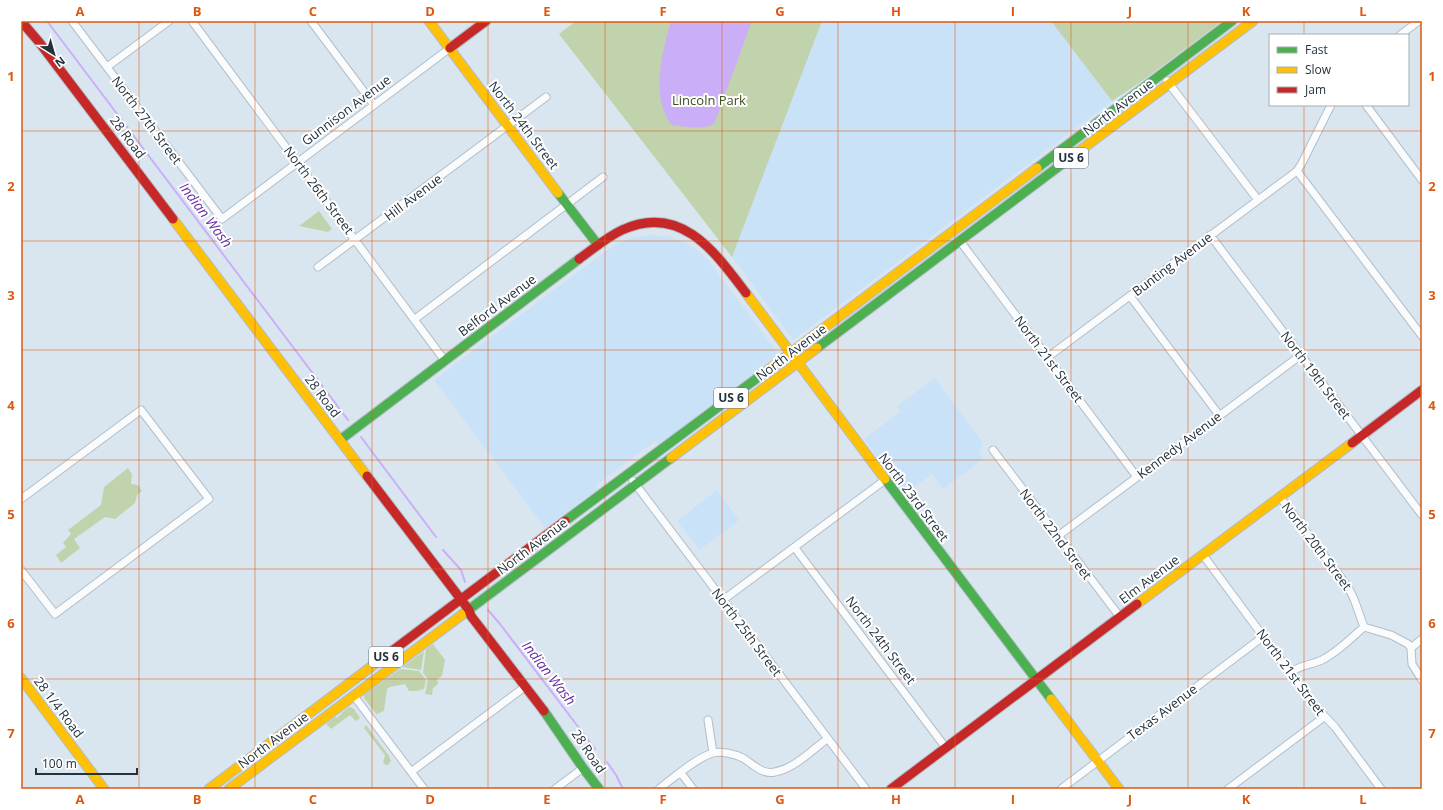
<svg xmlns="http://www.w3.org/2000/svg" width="1443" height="810" font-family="'Open Sans',sans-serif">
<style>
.built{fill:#c9e2f7}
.green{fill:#c0d3ad}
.water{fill:#caaff8}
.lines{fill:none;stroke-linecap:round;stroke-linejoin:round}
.stream{stroke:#caaff8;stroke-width:2}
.street-casing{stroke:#b2bec8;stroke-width:9}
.fast-casing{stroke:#b2bec8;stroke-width:11}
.slow-casing{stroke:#b2bec8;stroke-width:11}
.jam-casing{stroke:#b2bec8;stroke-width:11}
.street{stroke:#f9fbfd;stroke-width:7}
.fast{stroke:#4caf50;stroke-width:9}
.slow{stroke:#ffc107;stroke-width:9}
.jam{stroke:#c62828;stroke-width:9}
.grid{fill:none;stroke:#de570e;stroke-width:1;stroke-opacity:0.55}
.labels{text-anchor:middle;stroke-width:4;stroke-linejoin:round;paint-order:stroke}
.shield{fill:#fff;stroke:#667078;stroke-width:1}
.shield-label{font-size:12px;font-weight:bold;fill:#24323e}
.park-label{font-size:13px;fill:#414e20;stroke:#fff}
.street-label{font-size:13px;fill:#24323e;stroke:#fff}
.water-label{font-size:14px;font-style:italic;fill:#682ea1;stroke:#fff}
.neatline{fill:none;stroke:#de570e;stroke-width:1.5}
.grid-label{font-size:13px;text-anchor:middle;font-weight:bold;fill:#de570e}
</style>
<rect width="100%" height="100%" fill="#d9e6f0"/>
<path class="built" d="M 822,21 L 1051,21 L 1112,101 L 793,340 L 732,257 Z
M 647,235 L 666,236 L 673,238 L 687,244 L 699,251 L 709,261 L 777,352 L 775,354 L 776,356 L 658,445 L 655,441 L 596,485 L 598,489 L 545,528 L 434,380 L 610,248 L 622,242 L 634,237 Z
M 935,378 L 983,442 L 979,452 L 984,458 L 943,489 L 932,474 L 905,494 L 864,439 L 901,411 L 897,406 Z
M 717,490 L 739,520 L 700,550 L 677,521 Z"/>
<path class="green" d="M 576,21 L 822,21 L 732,257 L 559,34 Z
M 1051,21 L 1222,21 L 1142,81 L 1112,101 Z
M 319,211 L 332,229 L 328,232 L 299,226 Z
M 128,468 L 132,474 L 131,484 L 138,485 L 142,491 L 137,495 L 135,503 L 115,519 L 105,517 L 74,539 L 80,548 L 61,563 L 56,555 L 66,547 L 63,543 L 71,534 L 68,530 L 101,505 L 104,487 Z
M 433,644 L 445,660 L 442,676 L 437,679 L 438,684 L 433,688 L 432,695 L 425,694 L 428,679 L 423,673 L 426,649 Z
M 424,651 L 421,670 L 402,667 Z
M 400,669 L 419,671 L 426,680 L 424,689 L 417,691 L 409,691 L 405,684 L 390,687 L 387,689 L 384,711 L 377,714 L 377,715 L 364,698 L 364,695 Z
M 350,707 L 354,709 L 360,718 L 356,721 L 350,715 L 331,729 L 327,725 L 327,723 L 335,717 L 337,718 L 346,709 Z
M 366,725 L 389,756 L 391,761 L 388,765 L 386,765 L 383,763 L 385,755 L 364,728 Z"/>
<path class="water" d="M 671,21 L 752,21 L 714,124 C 701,130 686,127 672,125 C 650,99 662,51 671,21 Z"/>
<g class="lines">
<path class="stream" d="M 47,21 L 348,420
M 361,437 L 436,537
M 443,550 L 461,570 L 465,582
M 488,610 L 500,624 L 595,749
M 607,762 L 616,775 L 623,789"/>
<g class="street-casing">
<path id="street" d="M 72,21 L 222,219 L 450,48
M 192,21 L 445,361
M 311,21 L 374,105
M 1400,35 L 1419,21
M 107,67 L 169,21
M 1167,81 L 1258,200
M 1366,105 L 1422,180
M 1297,171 L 1422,336
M 1210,235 L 1422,515
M 960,241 L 1137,477
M 318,267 L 546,97
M 1130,296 L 1219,415
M 415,319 L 603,177
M 1048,357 L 1297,171 L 1302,163 L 1331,105
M 993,450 L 1120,617
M 633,481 L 866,789
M 1280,497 L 1348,587 L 1354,599 L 1364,627 L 1391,635 L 1408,644 L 1411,648 L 1412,664 L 1422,680
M 21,499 L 141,410 L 209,499 L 55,614 L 21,570
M 1058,536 L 1301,355
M 795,548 L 946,748
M 1203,555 L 1314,705 L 1335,727 L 1381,789
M 723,600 L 885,480
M 1411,648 L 1422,639
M 1290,673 C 1300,665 1311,665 1322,660 C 1338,652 1351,638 1364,627
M 354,696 L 424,789
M 708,720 L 713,753
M 411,772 L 526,686
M 681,773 L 693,789
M 555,789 L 583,768
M 659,789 C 672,779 697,757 713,753 C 721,751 735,754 743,758 C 753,764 762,775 775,772 C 795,768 811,751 827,739
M 1061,789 L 1264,636
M 1228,789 L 1324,717"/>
</g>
<g class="fast-casing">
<path id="fast" d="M 1037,168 L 1232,21
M 558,193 L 598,245
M 817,348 L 1066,161
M 340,440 L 579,259
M 885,479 L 1051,699
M 565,521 L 764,373
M 463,614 L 671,458
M 544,711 L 583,768 L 599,789"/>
</g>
<g class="slow-casing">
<path id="slow" d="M 429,21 L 558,193
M 1066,161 L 1253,21
M 173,219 L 367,476
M 746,293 L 885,479
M 764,373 L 1037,168
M 671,458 L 817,348
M 1137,604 L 1352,443
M 21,678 L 104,789
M 1051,699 L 1119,789
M 209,789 L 384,657
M 229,789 L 463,614"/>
</g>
<g class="jam-casing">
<path id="jam" d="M 21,21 L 39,42 L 173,219
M 450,48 L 486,21
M 579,259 C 593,249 607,237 622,230 C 681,203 715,252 746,293
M 1352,443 L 1422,390
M 367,476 L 469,610 L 471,616 L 544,711
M 384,657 L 565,521
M 891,789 L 1137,604"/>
</g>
<use href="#street" class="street"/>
<use href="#fast" class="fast"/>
<use href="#slow" class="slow"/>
<use href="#jam" class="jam"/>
</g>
<path class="grid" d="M 139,21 L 139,789M 255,21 L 255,789M 372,21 L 372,789M 488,21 L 488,789M 605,21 L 605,789M 722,21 L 722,789M 838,21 L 838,789M 955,21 L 955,789M 1071,21 L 1071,789M 1188,21 L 1188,789M 1304,21 L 1304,35M 1304,105 L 1304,789M 21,131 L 1422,131M 21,241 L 1422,241M 21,350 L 1422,350M 21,460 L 1422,460M 21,569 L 1422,569M 21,679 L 1422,679"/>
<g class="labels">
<g class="shield">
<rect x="1054" y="148" width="34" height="20" rx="3"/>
<rect x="714" y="388" width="34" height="20" rx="3"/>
<rect x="369" y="647" width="34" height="20" rx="3"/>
</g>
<g class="shield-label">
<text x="1071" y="162">US 6</text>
<text x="731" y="402">US 6</text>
<text x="386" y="661">US 6</text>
</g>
<g class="park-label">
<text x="709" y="105">Lincoln Park</text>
</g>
<g class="street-label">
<text transform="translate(1118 107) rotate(-37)" y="5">North Avenue</text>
<text transform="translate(346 110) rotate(-37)" y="5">Gunnison Avenue</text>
<text transform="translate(147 120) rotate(53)" y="5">North 27th Street</text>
<text transform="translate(524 125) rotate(53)" y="5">North 24th Street</text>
<text transform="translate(128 137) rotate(53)" y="5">28 Road</text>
<text transform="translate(319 190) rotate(53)" y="5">North 26th Street</text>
<text transform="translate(413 197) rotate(-37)" y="5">Hill Avenue</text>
<text transform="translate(1172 264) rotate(-37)" y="5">Bunting Avenue</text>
<text transform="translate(497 305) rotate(-37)" y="5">Belford Avenue</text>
<text transform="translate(791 352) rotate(-37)" y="5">North Avenue</text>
<text transform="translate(1049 359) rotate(53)" y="5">North 21st Street</text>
<text transform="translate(1316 375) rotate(53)" y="5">North 19th Street</text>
<text transform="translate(323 396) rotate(53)" y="5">28 Road</text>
<text transform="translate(1179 445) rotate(-37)" y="5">Kennedy Avenue</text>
<text transform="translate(914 497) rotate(53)" y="5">North 23rd Street</text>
<text transform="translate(1056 534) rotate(53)" y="5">North 22nd Street</text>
<text transform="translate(532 546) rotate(-37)" y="5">North Avenue</text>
<text transform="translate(1317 546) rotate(53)" y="5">North 20th Street</text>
<text transform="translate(1149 579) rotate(-37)" y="5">Elm Avenue</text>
<text transform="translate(747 632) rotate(53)" y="5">North 25th Street</text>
<text transform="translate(881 640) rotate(53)" y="5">North 24th Street</text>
<text transform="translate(1291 672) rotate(53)" y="5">North 21st Street</text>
<text transform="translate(59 707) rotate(53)" y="5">28 1/4 Road</text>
<text transform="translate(1162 712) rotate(-37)" y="5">Texas Avenue</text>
<text transform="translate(273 740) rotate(-37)" y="5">North Avenue</text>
<text transform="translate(589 751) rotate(56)" y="5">28 Road</text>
</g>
<g class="water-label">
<text transform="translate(206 215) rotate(53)" y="5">Indian Wash</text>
<text transform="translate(549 673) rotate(52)" y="5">Indian Wash</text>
</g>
</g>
<rect width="1443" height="810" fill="none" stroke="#ffffff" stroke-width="44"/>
<rect x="1269" y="34" width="140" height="72" fill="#ffffff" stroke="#a7adb2"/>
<rect x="1277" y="47" width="20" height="6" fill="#4caf50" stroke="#a7adb2"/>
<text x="1305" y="54" font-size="12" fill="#24323e">Fast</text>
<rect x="1277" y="67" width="20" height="6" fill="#ffc107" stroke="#a7adb2"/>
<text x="1305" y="74" font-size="12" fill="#24323e">Slow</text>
<rect x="1277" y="87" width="20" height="6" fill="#c62828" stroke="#a7adb2"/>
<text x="1305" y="94" font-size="12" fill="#24323e">Jam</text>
<g transform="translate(54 54) rotate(143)" stroke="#ffffff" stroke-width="3" paint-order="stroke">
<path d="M0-3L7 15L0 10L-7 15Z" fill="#24323e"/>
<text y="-6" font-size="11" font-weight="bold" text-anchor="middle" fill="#24323e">N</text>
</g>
<path d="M36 768v6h101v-6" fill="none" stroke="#24323e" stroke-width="2"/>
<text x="42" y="768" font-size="12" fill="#24323e" stroke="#ffffff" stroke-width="3" paint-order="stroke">100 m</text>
<rect x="22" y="22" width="1399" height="766" class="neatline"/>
<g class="grid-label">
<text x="80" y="16">A</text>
<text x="197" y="16">B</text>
<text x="313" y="16">C</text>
<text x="430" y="16">D</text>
<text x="547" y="16">E</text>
<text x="663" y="16">F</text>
<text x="780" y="16">G</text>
<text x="896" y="16">H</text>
<text x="1013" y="16">I</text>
<text x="1130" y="16">J</text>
<text x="1246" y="16">K</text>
<text x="1363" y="16">L</text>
<text x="11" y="81">1</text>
<text x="1432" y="81">1</text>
<text x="11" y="191">2</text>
<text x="1432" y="191">2</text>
<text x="11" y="300">3</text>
<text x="1432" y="300">3</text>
<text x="11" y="410">4</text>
<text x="1432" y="410">4</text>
<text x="11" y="519">5</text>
<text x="1432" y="519">5</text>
<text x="11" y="628">6</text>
<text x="1432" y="628">6</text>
<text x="11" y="738">7</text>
<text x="1432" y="738">7</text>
<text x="80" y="804">A</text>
<text x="197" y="804">B</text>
<text x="313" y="804">C</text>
<text x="430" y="804">D</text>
<text x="547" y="804">E</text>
<text x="663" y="804">F</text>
<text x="780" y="804">G</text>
<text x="896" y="804">H</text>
<text x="1013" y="804">I</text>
<text x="1130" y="804">J</text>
<text x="1246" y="804">K</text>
<text x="1363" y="804">L</text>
</g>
</svg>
